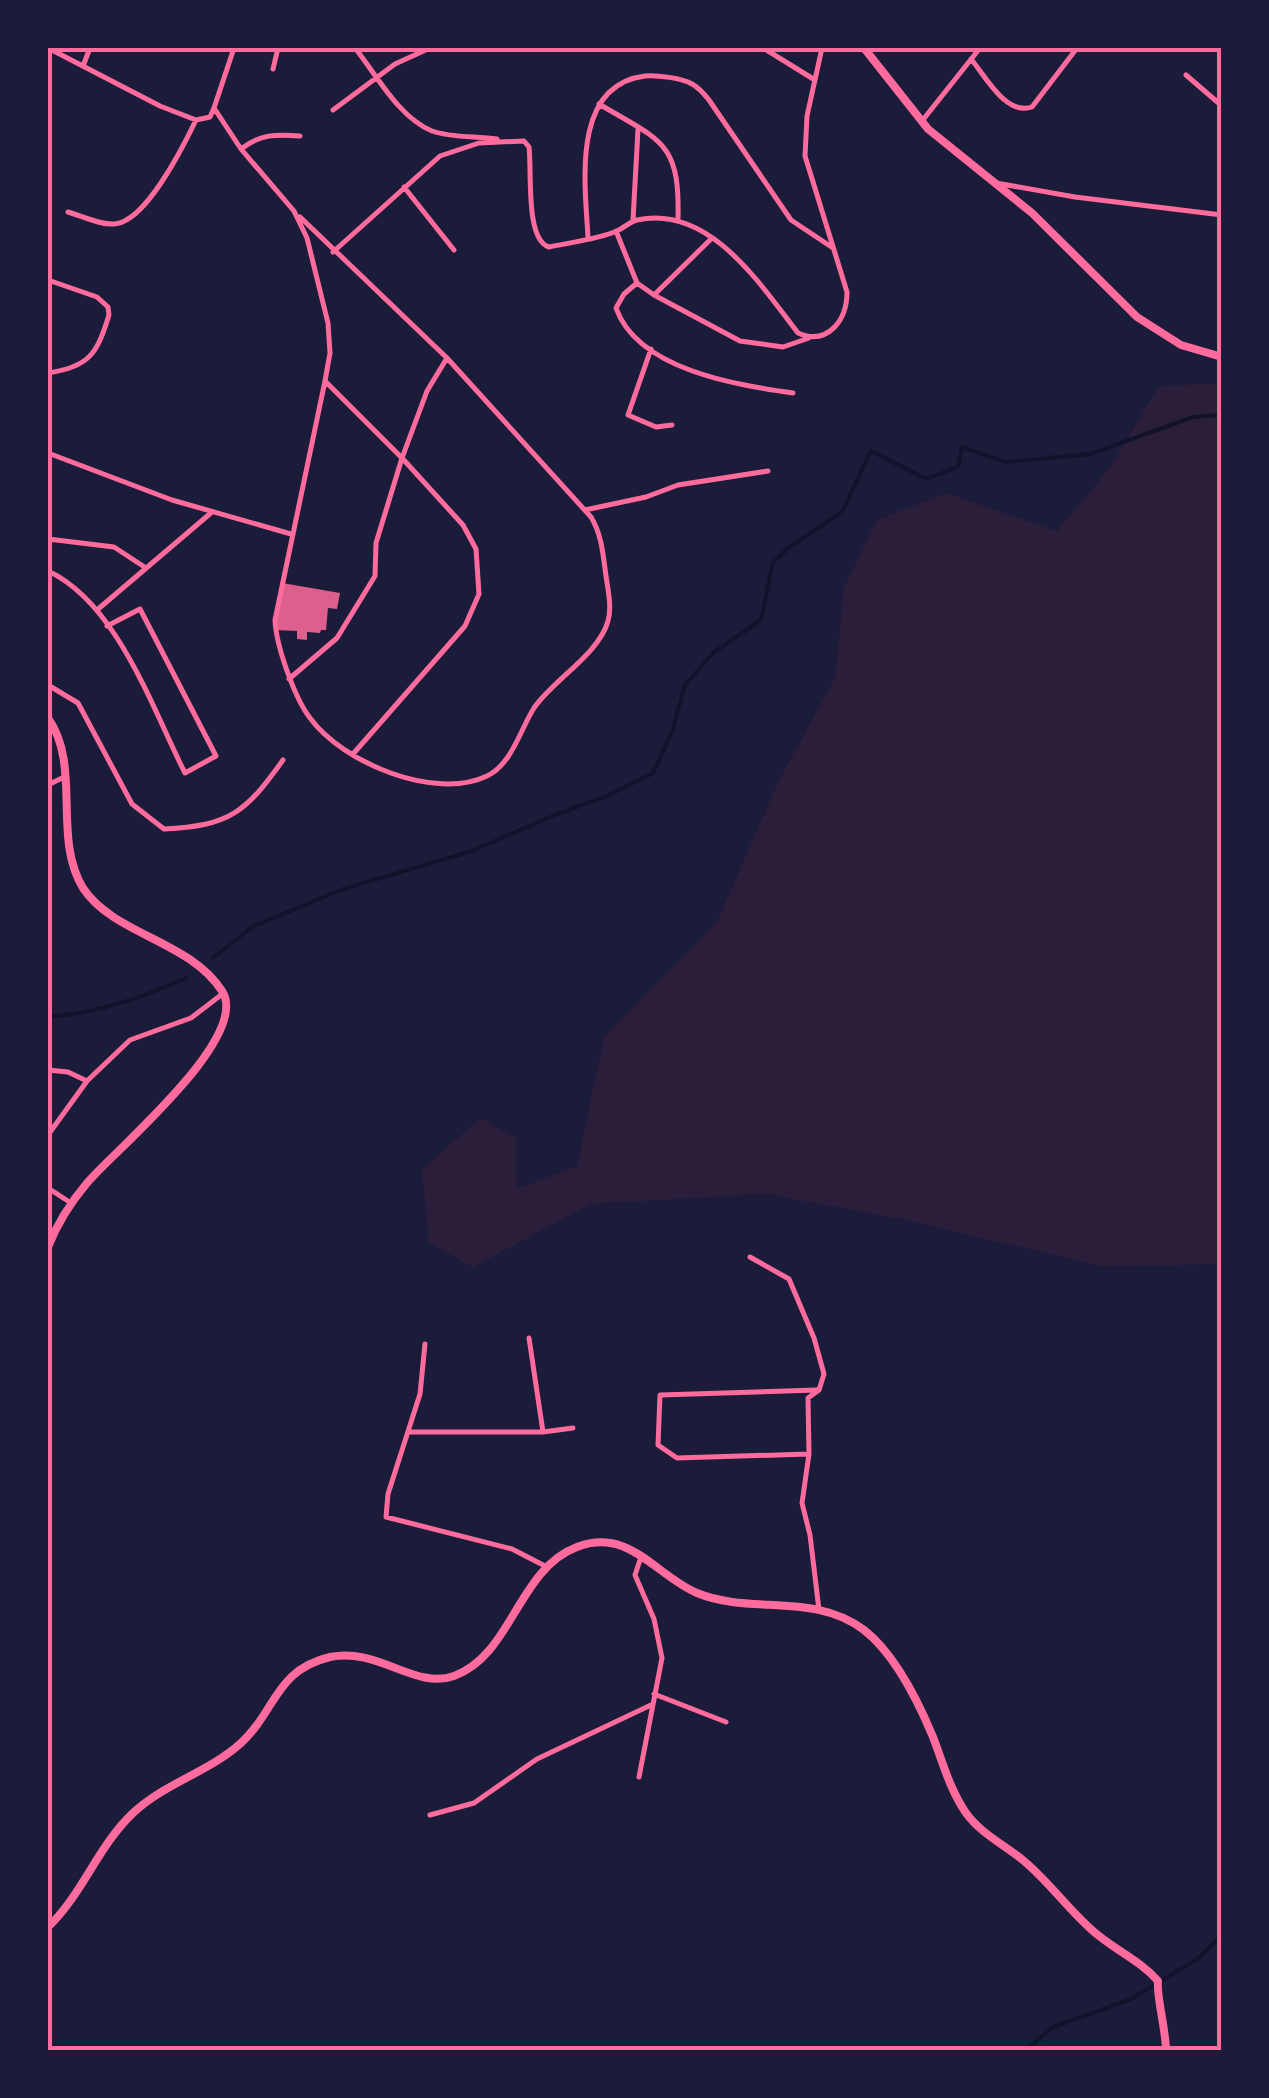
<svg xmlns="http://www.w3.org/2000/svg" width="1269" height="2098" font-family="Raleway,sans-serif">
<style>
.green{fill:#2a1e3b}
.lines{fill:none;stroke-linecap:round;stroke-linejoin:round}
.stream{stroke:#12122b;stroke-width:4}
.building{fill:#dd5f8e}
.minor{stroke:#ff6b9d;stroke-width:5}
.tertiary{stroke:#ff6b9d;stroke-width:8}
.secondary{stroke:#ff6b9d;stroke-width:8}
.neatline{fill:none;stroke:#ff6b9d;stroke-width:4}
</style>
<rect width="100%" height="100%" fill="#1b1b3a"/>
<path class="green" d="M 1221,383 L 1221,1264 L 1105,1267 L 901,1219 L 766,1194 L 591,1204 L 473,1267 L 429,1243 L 422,1170 L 480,1118 L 516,1138 L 517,1189 L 577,1166 L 604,1037 L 717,922 L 779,780 L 835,678 L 844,587 L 877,520 L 946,493 L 1057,531 L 1109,469 L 1159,386 Z"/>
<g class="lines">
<path class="stream" d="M 213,958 L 252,927 L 343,889 L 469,852 L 555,815 L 607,796 L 653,773 L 672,732 L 685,685 L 713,653 L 761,620 L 773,562 L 787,549 L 842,512 L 871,451 L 926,479 L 958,467 L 962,447 L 1005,462 L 1090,454 L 1193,417 L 1222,415
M 48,1017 C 98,1013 141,998 186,978
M 1014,2050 L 1030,2047 L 1051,2028 L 1131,1999 L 1199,1958 L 1222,1935"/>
</g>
<path class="building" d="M 282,583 L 340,593 L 337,609 L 328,608 L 326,630 L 321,630 L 320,633 L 307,632 L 307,640 L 297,639 L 297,631 L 275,630 Z"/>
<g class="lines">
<path class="minor" d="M 48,48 L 160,106 L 196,120 L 210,117 L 214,108
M 234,48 L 214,108 L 241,149 L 294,211 L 307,238 L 328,323 L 330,353 L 325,381 L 275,620 C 276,645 294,697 310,718 C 343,763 435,801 487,776 C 512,764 520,730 534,708 C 553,680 599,654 608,621 C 612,607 608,590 606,576 C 603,555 602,535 591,517 L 447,358
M 355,48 C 376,74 399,118 432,131 C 451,138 476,136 497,139
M 763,48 L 815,80
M 1219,48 L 1222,49
M 971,59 C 986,77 1006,116 1032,107 L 1077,48
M 83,66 L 90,48
M 273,69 L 278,48
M 1186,75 L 1222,106
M 599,104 C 661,141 680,141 678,219
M 333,110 L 395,64 L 430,48
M 922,121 L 980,48
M 241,149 C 260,134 276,134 300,136
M 996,183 L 1075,197 L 1222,215
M 404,187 L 454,250
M 68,212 C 82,216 100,225 114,224 C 145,223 183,147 196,120
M 633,220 L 638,129
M 616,231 L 637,283 L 654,295 L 740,341 L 783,347 L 809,338
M 588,237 C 585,184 571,85 645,76 C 657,75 682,78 692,84 C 698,87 705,95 709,100 L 791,220 L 833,248
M 333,252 L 440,156 L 479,143 L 524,141 L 529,147 C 532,170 525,240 549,247 C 568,243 599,239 617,231 C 624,228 629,222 637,220 C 709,204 760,284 798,333 C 828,346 847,320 847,292 L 805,156 L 807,116 L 822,48
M 48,280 L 97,297 L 108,307 L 109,315 C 97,354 89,367 48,373
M 637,283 L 624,294 L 616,308 C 638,370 737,385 793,393
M 654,295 L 711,239
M 651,349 L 628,415 L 656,427 L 672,425
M 325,381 L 402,458 L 463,525 L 476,549 L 479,594 L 465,626 L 353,754
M 48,453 L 172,500 L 291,534
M 585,510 L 646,497 L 678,485 L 768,471
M 48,539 L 114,547 L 146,568
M 48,571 C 117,603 152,708 185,773 L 216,756 L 140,609 L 107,626
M 97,610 L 212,512
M 289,679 L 337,638 L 375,576 L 376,543 L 402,458 L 427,391 L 447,358 L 300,217
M 48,685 L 78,703 L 132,804 L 164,829 C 230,826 246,812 283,760
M 48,785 L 64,777
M 48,1070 L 68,1072 L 87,1081 L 48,1135
M 87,1081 L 130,1040 L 191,1018 L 221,995
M 48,1188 L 71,1203
M 750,1257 L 789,1279 L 814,1338 L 824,1374 L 819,1390 L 808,1398 L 809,1454 L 802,1503 L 810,1535 L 819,1610
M 529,1338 L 543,1432
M 425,1344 L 420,1394 L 388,1494 L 386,1517 L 512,1549 L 547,1567
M 408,1432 L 543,1432 L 573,1428
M 809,1454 L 677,1458 L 658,1445 L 660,1395 L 817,1390
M 654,1694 L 726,1722
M 639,1777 L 662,1658 L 654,1619 L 635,1575 L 641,1557
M 430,1815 L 474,1803 L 537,1759 L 651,1705"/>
<path class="tertiary" d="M 864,48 L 928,129 L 1032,213 L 1137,317 L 1181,345 L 1222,357"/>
<path class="secondary" d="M 48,718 C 82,766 52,838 83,888 C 114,935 189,940 222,991 C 252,1037 115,1150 87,1183 C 71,1202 57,1224 48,1247
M 48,1927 C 82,1895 98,1846 133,1813 C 165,1783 209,1772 241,1743 C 276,1711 275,1670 330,1657 C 378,1647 415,1690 454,1676 C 512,1655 518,1569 577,1547 C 629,1527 655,1575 697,1593 C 750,1615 815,1592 864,1630 C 895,1654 918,1701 933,1737 C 943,1763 950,1790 966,1813 C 981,1834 1005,1845 1024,1861 C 1049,1882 1068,1909 1093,1931 C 1113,1949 1140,1960 1158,1981 C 1156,1994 1166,2031 1166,2050"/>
</g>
<rect width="1269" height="2098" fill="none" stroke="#1b1b3a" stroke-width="100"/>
<rect x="50" y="50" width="1169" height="1998" class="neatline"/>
</svg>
